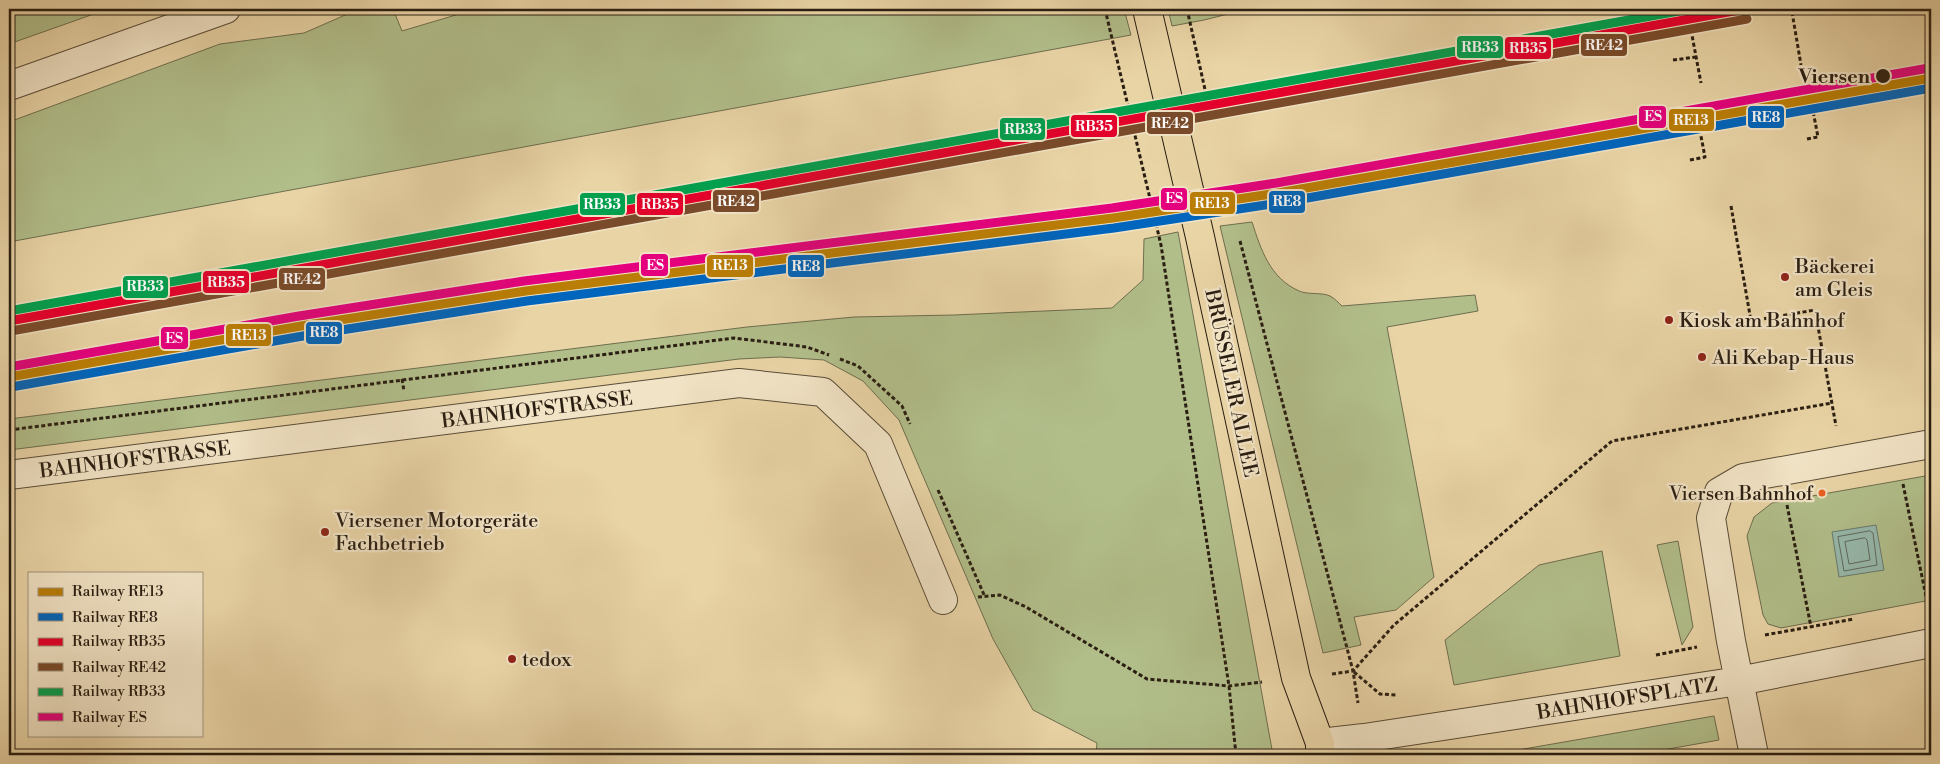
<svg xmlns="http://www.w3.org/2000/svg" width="1940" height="764" font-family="'Libre Bodoni',serif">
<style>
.green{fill:#b1be8a;stroke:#6e6e4e}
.water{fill:#97b8ab;stroke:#6b7a6e}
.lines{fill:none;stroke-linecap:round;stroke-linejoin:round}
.shore{stroke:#606b5e;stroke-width:1}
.minor-casing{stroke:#5a4c37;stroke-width:30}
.major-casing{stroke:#2a1e12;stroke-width:30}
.path{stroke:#2a1e12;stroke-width:3;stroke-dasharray:4 2.5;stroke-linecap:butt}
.minor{stroke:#f1e3c5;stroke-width:28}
.major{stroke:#e9d4a6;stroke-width:28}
.rail-1-casing{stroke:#f1e3c5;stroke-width:12}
.rail-2-casing{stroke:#f1e3c5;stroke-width:12}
.rail-3-casing{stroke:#f1e3c5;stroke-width:12}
.rail-4-casing{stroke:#f1e3c5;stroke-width:12}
.rail-5-casing{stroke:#f1e3c5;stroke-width:12}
.rail-6-casing{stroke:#f1e3c5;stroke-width:12}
.rail-1{stroke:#ba7d05;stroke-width:9}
.rail-2{stroke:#0065bd;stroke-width:9}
.rail-3{stroke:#e4002b;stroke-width:9}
.rail-4{stroke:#7a4b2a;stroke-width:9}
.rail-5{stroke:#029f4e;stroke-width:9}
.rail-6{stroke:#e5007d;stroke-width:9}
.stop-dot{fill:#2a1e12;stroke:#f1e3c5;stroke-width:2}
.poi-dot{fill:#8f2418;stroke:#f1e3c5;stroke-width:2}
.bus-dot{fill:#e86121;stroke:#f1e3c5;stroke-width:2}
.labels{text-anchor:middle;stroke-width:4.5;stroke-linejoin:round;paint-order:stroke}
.bus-label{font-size:19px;fill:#2a1e12;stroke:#f1e3c5;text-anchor:end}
.stop-label{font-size:20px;font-weight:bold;fill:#2a1e12;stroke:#f1e3c5;text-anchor:end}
.poi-label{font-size:20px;fill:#2a1e12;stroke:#f1e3c5;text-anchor:start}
.street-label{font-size:20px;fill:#2a1e12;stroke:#f1e3c5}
.line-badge{stroke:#f1e3c5;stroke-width:2}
.badge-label{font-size:14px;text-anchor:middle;font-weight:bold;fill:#fff}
</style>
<rect width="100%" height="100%" fill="#e9d4a6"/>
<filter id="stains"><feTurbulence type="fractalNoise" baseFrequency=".004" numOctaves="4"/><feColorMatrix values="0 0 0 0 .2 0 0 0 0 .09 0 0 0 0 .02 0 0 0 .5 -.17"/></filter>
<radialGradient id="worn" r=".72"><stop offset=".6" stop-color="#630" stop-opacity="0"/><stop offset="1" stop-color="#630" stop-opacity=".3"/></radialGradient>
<path class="green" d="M 9,9 L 108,9 L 9,44 Z
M 359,9 L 393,9 L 402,31 L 476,9 L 1124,9 L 1131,35 L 9,242 L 9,122 L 220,44 L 304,33 Z
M 1168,9 L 1248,9 L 1204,20 L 1172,26 Z
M 1252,222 C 1261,250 1270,278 1299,291 C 1308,295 1321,292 1330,296 C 1334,298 1339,303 1342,306 L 1475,295 L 1478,311 L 1387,327 L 1434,577 L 1396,610 L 1354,617 L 1361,645 L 1323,653 L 1220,226 Z
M 1178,232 L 1273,755 L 1096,755 L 1097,743 L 1033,710 L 993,639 L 899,420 L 863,381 L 824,360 L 780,357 L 739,359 L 9,450 L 9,419 L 747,327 L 854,317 L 954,315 L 1112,308 L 1143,280 L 1144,239 Z
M 1931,475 L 1931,600 L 1781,628 L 1768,624 L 1763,615 L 1747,536 L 1754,517 L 1772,503 Z
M 1678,541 L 1693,627 L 1682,645 L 1657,545 Z
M 1602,551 L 1620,656 L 1454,685 L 1445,640 L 1539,565 Z
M 1714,716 L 1719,740 L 1635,755 L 1496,755 L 1518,750 Z"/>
<path class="water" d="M 1876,525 L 1884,570 L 1839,577 L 1832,532 Z"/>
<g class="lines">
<path class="shore" d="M 1870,531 L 1873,533 L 1877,565 L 1844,571 L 1838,537 Z
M 1865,538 L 1867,540 L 1870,560 L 1849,564 L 1845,542 Z"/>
<g class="minor-casing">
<path id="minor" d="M 9,86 L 226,9
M 9,475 L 739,383 L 823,392 L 878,444 L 943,600
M 1320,743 L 1364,738 L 1739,681 L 1931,643
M 1754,755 L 1731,641 L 1711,518 L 1719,492 L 1743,478 L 1931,444"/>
</g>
<g class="major-casing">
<path id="major" d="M 1147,9 L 1200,237 L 1296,678 L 1320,743 L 1320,755"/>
</g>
<path class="path" d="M 1105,9 L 1161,245 L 1229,686 L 1236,755
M 1187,9 L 1206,94
M 1792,12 L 1801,65
M 1691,30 L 1701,83
M 1673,60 L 1696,57
M 1807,139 L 1818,137 L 1813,111
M 1690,160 L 1705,157 L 1700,131
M 1731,206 L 1751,321 L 1815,310 L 1836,426
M 1240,241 L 1353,671 L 1358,703
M 840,359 L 858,366 L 902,406 L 910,424
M 402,379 L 404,391
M 9,430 L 734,338 L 807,347 L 829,355
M 1903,484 L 1928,606
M 938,490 L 985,597
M 1787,505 L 1811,627
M 978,597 L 1000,595 L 1026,607 L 1147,679 L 1229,686 L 1262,682
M 1765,635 L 1854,619
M 1656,655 L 1697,647
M 1354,672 L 1380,694 L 1397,695
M 1332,674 L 1353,671 L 1394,625 L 1612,441 L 1832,403"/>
<use href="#minor" class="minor"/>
<use href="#major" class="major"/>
<g class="rail-1-casing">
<path id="rail-1" d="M 9,377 L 301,326 L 526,291 L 1113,218 L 1278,193 L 1931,78"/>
</g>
<g class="rail-2-casing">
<path id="rail-2" d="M 11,387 L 303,336 L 527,301 L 1114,228 L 1279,203 L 1931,88"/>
</g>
<g class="rail-3-casing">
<path id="rail-3" d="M 9,321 L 1745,9"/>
</g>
<g class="rail-4-casing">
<path id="rail-4" d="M 11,331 L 1747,19"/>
</g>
<g class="rail-5-casing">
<path id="rail-5" d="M 9,311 L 1690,9"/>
</g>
<g class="rail-6-casing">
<path id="rail-6" d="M 9,367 L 299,316 L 524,281 L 1112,208 L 1276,183 L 1929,68"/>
</g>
<use href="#rail-1" class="rail-1"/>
<use href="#rail-2" class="rail-2"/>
<use href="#rail-3" class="rail-3"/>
<use href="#rail-4" class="rail-4"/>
<use href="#rail-5" class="rail-5"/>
<use href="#rail-6" class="rail-6"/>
</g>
<circle class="stop-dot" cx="1883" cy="76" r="8"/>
<g class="poi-dot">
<circle cx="1785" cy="277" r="5"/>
<circle cx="1669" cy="320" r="5"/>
<circle cx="1702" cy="357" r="5"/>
<circle cx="325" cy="532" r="5"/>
<circle cx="512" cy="659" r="5"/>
</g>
<circle class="bus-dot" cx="1822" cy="493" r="4.5"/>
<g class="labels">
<g class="bus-label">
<text x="1813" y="500">Viersen Bahnhof</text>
</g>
<g class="stop-label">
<text x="1870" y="83">Viersen</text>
</g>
<g class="poi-label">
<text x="1795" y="273">Bäckerei<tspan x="1795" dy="23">am Gleis</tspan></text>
<text x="1679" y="327">Kiosk am Bahnhof</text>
<text x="1712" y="364">Ali Kebap-Haus</text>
<text x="335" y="527">Viersener Motorgeräte<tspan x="335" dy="23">Fachbetrieb</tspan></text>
<text x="522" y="666">tedox</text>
</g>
<g class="street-label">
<text transform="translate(1232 383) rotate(78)" y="7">BRÜSSELER ALLEE</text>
<text transform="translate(537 409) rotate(-7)" y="7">BAHNHOFSTRASSE</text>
<text transform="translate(135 459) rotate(-7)" y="7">BAHNHOFSTRASSE</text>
<text transform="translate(1627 698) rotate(-9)" y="7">BAHNHOFSPLATZ</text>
</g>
</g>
<g class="line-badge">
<rect x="1580" y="33" width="48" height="24" rx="5" fill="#7a4b2a"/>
<rect x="1456" y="35" width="48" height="24" rx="5" fill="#029f4e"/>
<rect x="1504" y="36" width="48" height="24" rx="5" fill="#e4002b"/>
<rect x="1638" y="105" width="29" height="24" rx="5" fill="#e5007d"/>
<rect x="1747" y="105" width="38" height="24" rx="5" fill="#0065bd"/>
<rect x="1668" y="108" width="47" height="24" rx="5" fill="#ba7d05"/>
<rect x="1146" y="111" width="48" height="24" rx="5" fill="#7a4b2a"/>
<rect x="1070" y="114" width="48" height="24" rx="5" fill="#e4002b"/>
<rect x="999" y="117" width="47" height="24" rx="5" fill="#029f4e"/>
<rect x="1160" y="187" width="28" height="24" rx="5" fill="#e5007d"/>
<rect x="712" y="189" width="48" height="24" rx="5" fill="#7a4b2a"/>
<rect x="1268" y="190" width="38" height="24" rx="5" fill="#0065bd"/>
<rect x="1189" y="191" width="47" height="24" rx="5" fill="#ba7d05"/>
<rect x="636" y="192" width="48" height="24" rx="5" fill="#e4002b"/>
<rect x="579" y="192" width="47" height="24" rx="5" fill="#029f4e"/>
<rect x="640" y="253" width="29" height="24" rx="5" fill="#e5007d"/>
<rect x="706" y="254" width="48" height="24" rx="5" fill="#ba7d05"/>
<rect x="787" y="254" width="38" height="24" rx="5" fill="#0065bd"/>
<rect x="278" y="267" width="48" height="24" rx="5" fill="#7a4b2a"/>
<rect x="202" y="270" width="48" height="24" rx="5" fill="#e4002b"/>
<rect x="122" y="275" width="47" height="24" rx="5" fill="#029f4e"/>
<rect x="305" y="321" width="38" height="24" rx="5" fill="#0065bd"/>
<rect x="225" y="323" width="47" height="24" rx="5" fill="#ba7d05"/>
<rect x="160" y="326" width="29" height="24" rx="5" fill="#e5007d"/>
</g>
<g class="badge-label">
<text x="1604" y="50">RE42</text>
<text x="1480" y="52">RB33</text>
<text x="1528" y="53">RB35</text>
<text x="1653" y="121">ES</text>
<text x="1766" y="122">RE8</text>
<text x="1691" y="125">RE13</text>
<text x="1170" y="128">RE42</text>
<text x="1094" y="131">RB35</text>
<text x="1023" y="134">RB33</text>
<text x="1174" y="203">ES</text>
<text x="736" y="206">RE42</text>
<text x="1287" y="206">RE8</text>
<text x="1212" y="208">RE13</text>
<text x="660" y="209">RB35</text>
<text x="602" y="209">RB33</text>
<text x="655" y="270">ES</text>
<text x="730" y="270">RE13</text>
<text x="806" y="271">RE8</text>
<text x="302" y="284">RE42</text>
<text x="226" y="287">RB35</text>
<text x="145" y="291">RB33</text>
<text x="324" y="337">RE8</text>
<text x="249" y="340">RE13</text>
<text x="174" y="343">ES</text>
</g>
<rect width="1940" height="764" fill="none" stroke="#e9d4a6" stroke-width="30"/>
<rect x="10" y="10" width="1920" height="744" fill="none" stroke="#2a1e12" stroke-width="2.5"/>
<rect x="15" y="15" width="1910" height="734" fill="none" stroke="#2a1e12"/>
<rect x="28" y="572" width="175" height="165" fill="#f1e3c5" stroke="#a1947d"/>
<rect x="38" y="588" width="25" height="8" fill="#ba7d05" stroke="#a1947d"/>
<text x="72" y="596" font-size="15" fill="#2a1e12">Railway RE13</text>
<rect x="38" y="613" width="25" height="8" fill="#0065bd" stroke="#a1947d"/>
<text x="72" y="622" font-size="15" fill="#2a1e12">Railway RE8</text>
<rect x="38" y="638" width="25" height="8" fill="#e4002b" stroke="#a1947d"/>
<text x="72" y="646" font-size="15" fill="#2a1e12">Railway RB35</text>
<rect x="38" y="663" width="25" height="8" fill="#7a4b2a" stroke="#a1947d"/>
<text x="72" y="672" font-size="15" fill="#2a1e12">Railway RE42</text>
<rect x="38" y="688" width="25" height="8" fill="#029f4e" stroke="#a1947d"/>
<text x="72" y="696" font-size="15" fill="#2a1e12">Railway RB33</text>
<rect x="38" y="713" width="25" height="8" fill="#e5007d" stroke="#a1947d"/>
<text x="72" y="722" font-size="15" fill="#2a1e12">Railway ES</text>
<rect width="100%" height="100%" filter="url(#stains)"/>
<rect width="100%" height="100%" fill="url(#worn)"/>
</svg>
